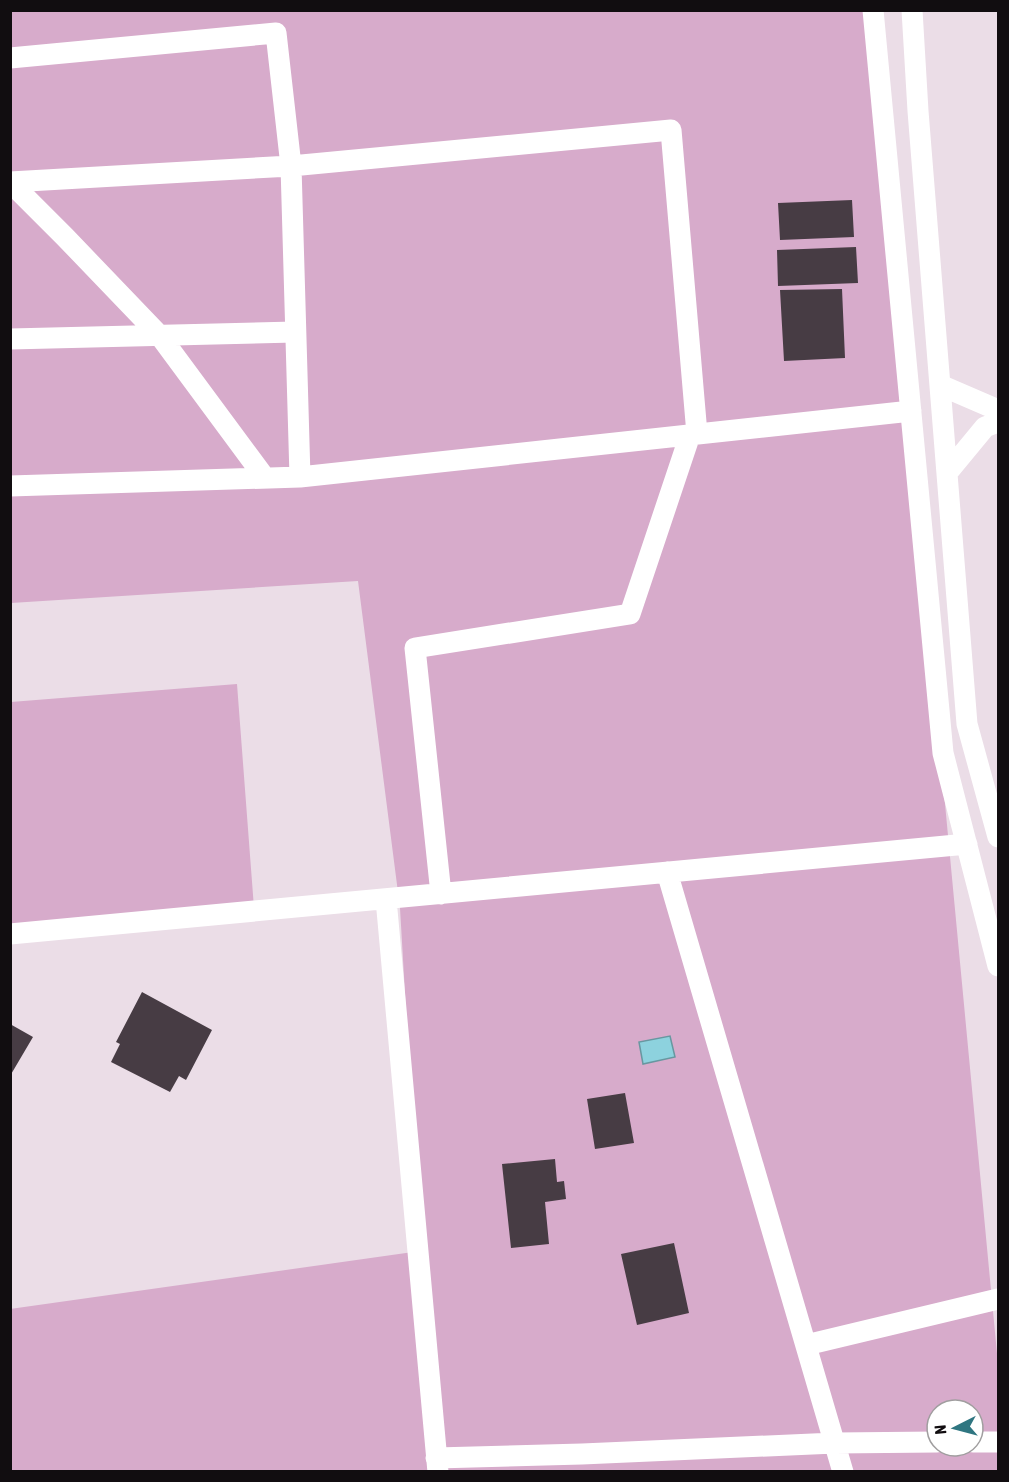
<svg xmlns="http://www.w3.org/2000/svg" width="1009" height="1482" font-family="'Asap Condensed',sans-serif">
<style>
.green{fill:#d7abcb;fill-rule:evenodd}
.water{fill:#8dd2de;stroke:#6897a0;stroke-width:1.5}
.building{fill:#473c44}
.lines{fill:none;stroke-linecap:round;stroke-linejoin:round}
.minor{stroke:#fff;stroke-width:21}
</style>
<rect width="100%" height="100%" fill="#ebdde7"/>
<path class="green" d="M 11,11 L 870,11 L 998,1364 L 998,1471 L 11,1471 L 10,1309 L 420,1251 L 400,908 L 358,581 L 11,603 ZM 937,1410 L 973,1410 L 973,1446 L 937,1446 Z
M 237,684 L 254,908 L 11,927 L 11,702 Z"/>
<path class="water" d="M 670,1036 L 675,1057 L 643,1064 L 639,1042 Z"/>
<path class="building" d="M 852,200 L 854,237 L 780,240 L 778,203 Z
M 856,247 L 858,283 L 778,286 L 777,250 Z
M 842,289 L 845,358 L 784,361 L 780,290 Z
M 142,992 L 212,1030 L 186,1080 L 179,1076 L 170,1092 L 111,1062 L 120,1044 L 116,1042 Z
M 10,1024 L 33,1037 L 10,1076 Z
M 625,1093 L 634,1143 L 595,1149 L 587,1099 Z
M 555,1159 L 557,1182 L 564,1181 L 566,1199 L 545,1202 L 549,1244 L 511,1248 L 502,1164 Z
M 674,1243 L 689,1313 L 637,1325 L 621,1254 Z"/>
<g class="lines">
<path class="minor" d="M 873,10 L 943,753 L 998,966
M 912,10 L 918,111 L 967,724 L 998,837
M 10,58 L 276,33 L 291,166 L 300,477
M 10,182 L 291,166 L 671,130 L 697,434
M 10,182 L 65,237 L 160,336 L 265,478
M 10,339 L 295,332
M 940,385 L 998,410
M 947,473 L 985,427 L 998,422
M 10,486 L 300,477 L 911,411
M 667,872 L 843,1472
M 441,894 L 415,648 L 630,614 L 690,435
M 386,899 L 438,1472
M 10,934 L 967,844
M 806,1345 L 998,1299
M 973,1442 L 998,1442
M 436,1458 L 582,1454 L 835,1443 L 937,1442"/>
</g>
<rect width="1009" height="1482" fill="none" stroke="#110d10" stroke-width="24"/>
<g transform="translate(955 1428) rotate(264)"><circle r="28" fill="#ffffff" stroke="#a09e9f" stroke-width="1.5"/>
<path d="M0-4.5L10 22L0 15L-10 22Z" fill="#2f7681"/>
<text y="-9" font-size="16" font-weight="bold" text-anchor="middle" fill="#110d10">N</text>
</g>
</svg>
